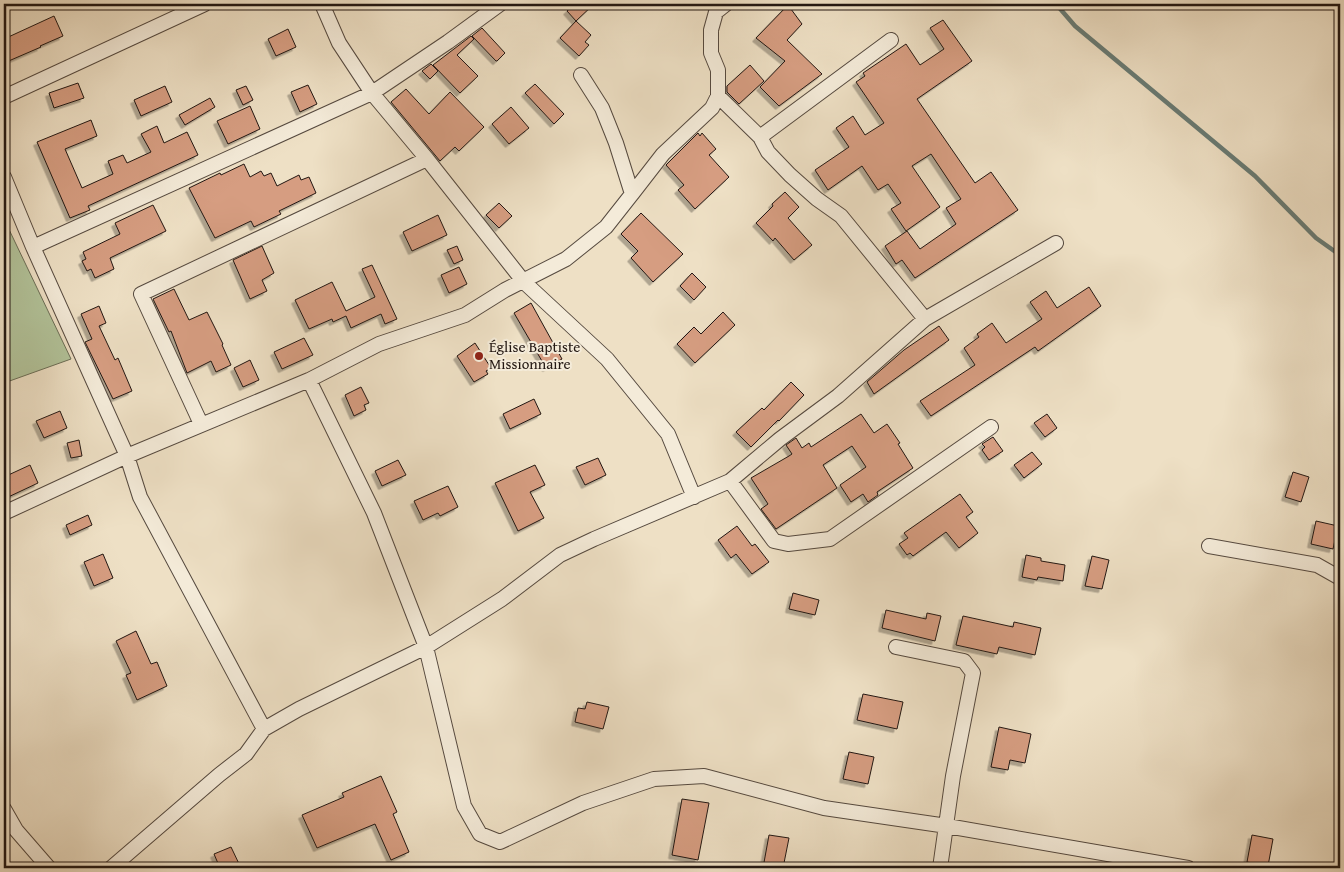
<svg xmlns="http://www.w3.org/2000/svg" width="1344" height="872" font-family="'Gentium Book Plus',serif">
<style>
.green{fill:#b2c39a;stroke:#6a6d56}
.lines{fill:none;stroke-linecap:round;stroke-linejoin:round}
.stream{stroke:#697b74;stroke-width:4.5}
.building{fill:#d69d81;stroke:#221712;filter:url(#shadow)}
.minor-casing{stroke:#55493f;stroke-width:16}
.minor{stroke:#f4ebd9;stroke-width:14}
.poi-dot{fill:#8f2418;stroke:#f4ebd9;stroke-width:2}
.labels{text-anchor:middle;stroke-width:4;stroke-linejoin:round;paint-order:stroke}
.poi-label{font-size:15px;fill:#221712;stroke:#f4ebd9;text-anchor:start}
</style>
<defs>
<filter id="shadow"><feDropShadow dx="-3.5" dy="3.5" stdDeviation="0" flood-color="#0004"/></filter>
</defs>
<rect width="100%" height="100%" fill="#eee0c5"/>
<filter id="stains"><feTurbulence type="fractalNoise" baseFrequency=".004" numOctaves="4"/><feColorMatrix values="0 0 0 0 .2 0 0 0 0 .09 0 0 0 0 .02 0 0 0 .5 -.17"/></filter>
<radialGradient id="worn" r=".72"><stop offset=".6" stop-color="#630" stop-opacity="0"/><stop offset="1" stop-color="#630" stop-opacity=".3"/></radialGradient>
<path class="green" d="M 4,219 L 71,359 L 4,383 Z"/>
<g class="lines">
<path class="stream" d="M 1056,4 L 1075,26 L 1255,176 L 1316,238 L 1340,255"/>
</g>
<path class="building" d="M 575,4 L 594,4 L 576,21 L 567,11 Z
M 788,5 L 802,24 L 787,40 L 822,74 L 779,106 L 760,87 L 785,61 L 756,38 Z
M 54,16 L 63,36 L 40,46 L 41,47 L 4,63 L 4,39 Z
M 943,20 L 972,61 L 917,99 L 975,183 L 991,172 L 1018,210 L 915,278 L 902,260 L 896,264 L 885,246 L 907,231 L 920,249 L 956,224 L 946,208 L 961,199 L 931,154 L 912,166 L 940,207 L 906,231 L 891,209 L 901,203 L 888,184 L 878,190 L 862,166 L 828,190 L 815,170 L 849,147 L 836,128 L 853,116 L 865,135 L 884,123 L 856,82 L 865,76 L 863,73 L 906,44 L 920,65 L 944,49 L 930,28 Z
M 576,21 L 591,35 L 585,42 L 589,45 L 579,56 L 560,38 Z
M 482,28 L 505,53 L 497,61 L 496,61 L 472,36 Z
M 288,29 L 296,47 L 276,56 L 268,39 Z
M 471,36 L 474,39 L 457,55 L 478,76 L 460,93 L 433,65 Z
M 431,64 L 438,71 L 430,79 L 422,71 Z
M 750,65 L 764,81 L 739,104 L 727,92 L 727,86 Z
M 78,83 L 84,98 L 54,108 L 49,93 Z
M 535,84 L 564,114 L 554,124 L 525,93 Z
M 308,85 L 317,104 L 300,112 L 291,92 Z
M 165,86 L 172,102 L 141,116 L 134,100 Z
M 246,86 L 253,100 L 243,105 L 236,90 Z
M 406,89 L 429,114 L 450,92 L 484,127 L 459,151 L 455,147 L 440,161 L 391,102 Z
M 210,98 L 215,107 L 185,125 L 179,115 Z
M 250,106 L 260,129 L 228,144 L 217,121 Z
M 511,107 L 529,128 L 509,144 L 492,124 Z
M 91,120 L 97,136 L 65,149 L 82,188 L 113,174 L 108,161 L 123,155 L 127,163 L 151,152 L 141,134 L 157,126 L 164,143 L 187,132 L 198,155 L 88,206 L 90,210 L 70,218 L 37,142 Z
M 698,133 L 700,136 L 702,133 L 716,149 L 709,155 L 729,177 L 695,209 L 678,190 L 684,185 L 666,165 Z
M 244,164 L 250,177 L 261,171 L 264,176 L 271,173 L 277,186 L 299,175 L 301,180 L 309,177 L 316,193 L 279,211 L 281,214 L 254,227 L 251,221 L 215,238 L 189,188 L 220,173 L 221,175 Z
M 785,192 L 799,207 L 788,218 L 812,245 L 794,260 L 775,238 L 773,241 L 756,223 L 773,206 L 772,204 Z
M 499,203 L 512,216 L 499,228 L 486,215 Z
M 153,205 L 166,231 L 110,258 L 114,269 L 95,278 L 91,269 L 87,271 L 82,261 L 86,259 L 83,252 L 120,234 L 115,223 Z
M 641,213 L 683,254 L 653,282 L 631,258 L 638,251 L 621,234 Z
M 438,215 L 447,235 L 412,251 L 403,232 Z
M 262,246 L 274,273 L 262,280 L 267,291 L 250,299 L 233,260 Z
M 457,246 L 463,260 L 454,264 L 447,250 Z
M 372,265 L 397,319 L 385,324 L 381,314 L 351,328 L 346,316 L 333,322 L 332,319 L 309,329 L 295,300 L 332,282 L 346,311 L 375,297 L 362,269 Z
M 459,267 L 467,284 L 449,293 L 441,275 Z
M 692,273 L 706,287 L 694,300 L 680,286 Z
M 1089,287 L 1101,306 L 1038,351 L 1035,347 L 931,416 L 920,401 L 975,365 L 964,348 L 979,337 L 977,334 L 992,323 L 1006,343 L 1042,319 L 1030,302 L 1046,291 L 1057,308 Z
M 174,289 L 189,320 L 207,312 L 223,344 L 222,345 L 231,365 L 216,372 L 211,361 L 187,373 L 171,331 L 169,332 L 153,299 Z
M 531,303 L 562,359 L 546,368 L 514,313 Z
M 99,306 L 106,323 L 99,326 L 115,360 L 118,358 L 132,391 L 113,399 L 85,342 L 92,339 L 81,314 Z
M 723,312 L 735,325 L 695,363 L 677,344 L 694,327 L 701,334 Z
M 939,326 L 949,340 L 874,394 L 867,382 L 904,350 Z
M 304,338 L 313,355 L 282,369 L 274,352 Z
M 475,343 L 491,368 L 486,371 L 488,374 L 474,382 L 457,356 Z
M 250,360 L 259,380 L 243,387 L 234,368 Z
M 791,382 L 804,395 L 779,421 L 778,420 L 751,447 L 736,432 L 762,408 L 764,410 Z
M 361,387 L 369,403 L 364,405 L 366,410 L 354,416 L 345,395 Z
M 534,399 L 541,414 L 510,429 L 503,414 Z
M 60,411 L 67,428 L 44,438 L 36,421 Z
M 861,414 L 874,433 L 887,424 L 900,443 L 898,444 L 913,468 L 877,492 L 878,495 L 868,502 L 863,494 L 851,502 L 840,485 L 866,467 L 852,446 L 823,465 L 837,488 L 776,529 L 761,509 L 768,504 L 751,478 L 789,456 L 792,454 L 786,445 L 796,438 L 802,448 L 809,443 L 811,447 Z
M 1047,414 L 1057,428 L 1045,437 L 1034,423 Z
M 993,437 L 1003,451 L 989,460 L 982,450 L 985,447 L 982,444 Z
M 79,440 L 82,456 L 71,458 L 67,443 Z
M 1032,452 L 1042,464 L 1024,478 L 1014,465 Z
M 598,458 L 606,475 L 585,485 L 576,467 Z
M 398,460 L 406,475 L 382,486 L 375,471 Z
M 30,465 L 38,483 L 4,499 L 4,477 Z
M 535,465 L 545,485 L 530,492 L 544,518 L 518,531 L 495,483 Z
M 1293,472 L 1309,477 L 1301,502 L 1285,497 Z
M 448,486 L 458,507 L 440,516 L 438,513 L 423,520 L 414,501 Z
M 960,494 L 973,512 L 966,517 L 978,533 L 959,548 L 946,532 L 913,556 L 910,553 L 907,555 L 899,544 L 908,538 L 904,533 Z
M 88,515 L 92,525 L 70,535 L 66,525 Z
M 1316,521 L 1338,526 L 1333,549 L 1311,544 Z
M 737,526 L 752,546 L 755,544 L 769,562 L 752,574 L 736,554 L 731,558 L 718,540 Z
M 103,554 L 113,578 L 94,586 L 84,562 Z
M 1026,555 L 1041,558 L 1041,561 L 1065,565 L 1063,581 L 1038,577 L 1037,580 L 1022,577 Z
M 1092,556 L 1109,560 L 1102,589 L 1085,586 Z
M 793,593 L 819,600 L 815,615 L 789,609 Z
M 886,610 L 926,619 L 927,613 L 941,616 L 935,641 L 882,628 Z
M 963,616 L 1013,627 L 1014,622 L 1041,628 L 1035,655 L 999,647 L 997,654 L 956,645 Z
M 136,631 L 151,664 L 157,662 L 167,686 L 137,700 L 126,675 L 131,673 L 116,641 Z
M 863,694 L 903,702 L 897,729 L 857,720 Z
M 587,702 L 609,707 L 603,729 L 575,722 L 578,708 L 585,709 Z
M 999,727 L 1031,734 L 1025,763 L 1010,760 L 1008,770 L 991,767 Z
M 849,752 L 874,757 L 868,784 L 843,779 Z
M 381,776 L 397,812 L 393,814 L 409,852 L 391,860 L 375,824 L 317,848 L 302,815 L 344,797 L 342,793 Z
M 682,799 L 709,803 L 698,860 L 672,855 Z
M 769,835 L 789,838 L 783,868 L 763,868 Z
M 1252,835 L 1273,839 L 1268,866 L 1247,862 Z
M 231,847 L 241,868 L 220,868 L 214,854 Z"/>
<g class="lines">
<g class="minor-casing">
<path id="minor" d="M 322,4 L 339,43 L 372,93 L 427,159 L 524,282 L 607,359 L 668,434 L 694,497
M 891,40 L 760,137 L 768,152 L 790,175 L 817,199 L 841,216 L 925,319
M 718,96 L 760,137
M 4,97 L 205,4
M 4,177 L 33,247 L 127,456 L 140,497 L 264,729
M 632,194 L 663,154 L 712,108 L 718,96 L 718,70 L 711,53 L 711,30 L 716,12 L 726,4
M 33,247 L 372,93 L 448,42 L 500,4
M 309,380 L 374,513 L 426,647 L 464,806 L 480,834 L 500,842 L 583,803 L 654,779 L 704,776 L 824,808 L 947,826 L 1188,868
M 201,424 L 141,294 L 427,159
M 730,481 L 774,541 L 788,544 L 830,539 L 991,427
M 4,513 L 127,456 L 309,380 L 379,344 L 465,315 L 505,290 L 566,259 L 606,227 L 632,194 L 616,143 L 602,108 L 581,75
M 1209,546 L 1317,565 L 1340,578
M 896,647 L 964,661 L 973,673 L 953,776 L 940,868
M 4,809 L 16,830 L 49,868
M 111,868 L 219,775 L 246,754 L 264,729 L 299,709 L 426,647 L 502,599 L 560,555 L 594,539 L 730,481 L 780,439 L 838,396 L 925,319 L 1056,243"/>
</g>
<use href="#minor" class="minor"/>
</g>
<circle class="poi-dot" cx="479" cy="356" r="5"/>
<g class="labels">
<g class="poi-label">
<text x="489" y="352">Église Baptiste<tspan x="489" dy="17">Missionnaire</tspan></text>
</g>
</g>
<rect width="1344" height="872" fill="none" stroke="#eee0c5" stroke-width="20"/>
<rect x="5" y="5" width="1334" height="862" fill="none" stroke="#221712" stroke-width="2.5"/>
<rect x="10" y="10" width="1324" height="852" fill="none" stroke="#221712"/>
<rect width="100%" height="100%" filter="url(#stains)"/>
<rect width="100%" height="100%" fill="url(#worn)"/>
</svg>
